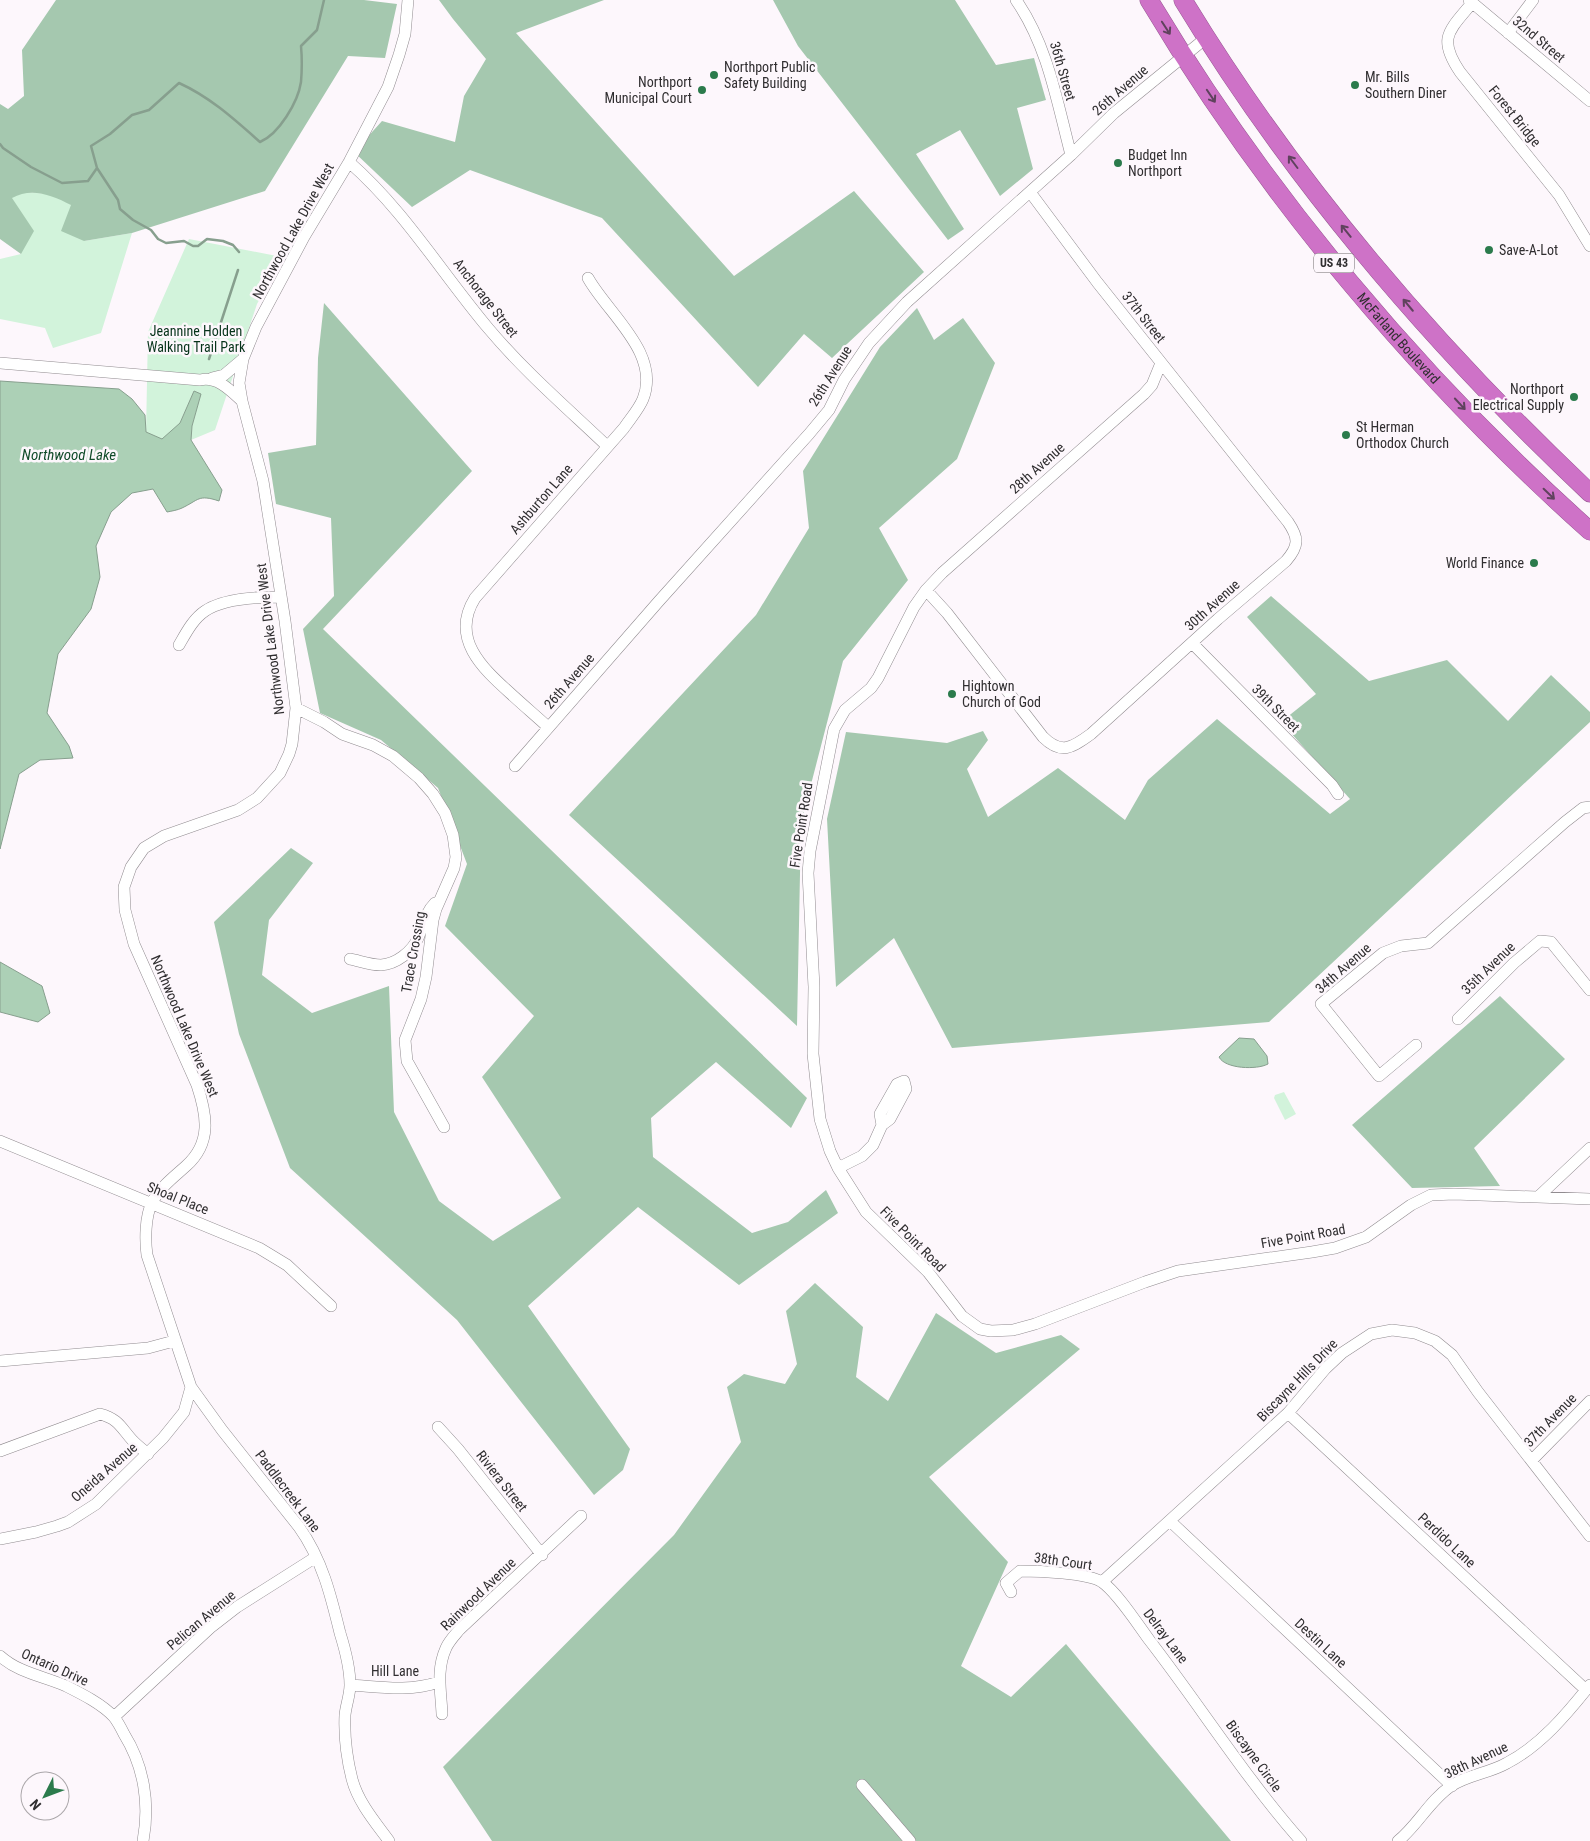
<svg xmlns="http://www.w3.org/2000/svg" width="1590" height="1841" font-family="'Roboto Condensed',sans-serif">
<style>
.green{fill:#d2f3db}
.forest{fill:#a5c8af}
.water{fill:#acd0b6;stroke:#879f8e}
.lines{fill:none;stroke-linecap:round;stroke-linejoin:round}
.stream{stroke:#879f8e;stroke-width:2.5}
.minor-casing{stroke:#918c90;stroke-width:12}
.highway-casing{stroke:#975a92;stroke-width:19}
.minor{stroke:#fff;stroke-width:11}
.highway{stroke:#ce72c7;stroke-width:18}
.oneway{stroke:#5f425d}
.poi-dot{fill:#2b7b4c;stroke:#fdf7fc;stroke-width:2}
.labels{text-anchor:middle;stroke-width:5;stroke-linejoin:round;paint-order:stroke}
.shield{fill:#fdf7fc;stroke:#6e6a6d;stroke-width:1}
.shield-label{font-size:12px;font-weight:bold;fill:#302e30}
.street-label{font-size:14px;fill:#302e30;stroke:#fdf7fc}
.poi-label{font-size:14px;fill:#302e30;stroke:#fdf7fc;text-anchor:start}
.park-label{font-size:14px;fill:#06331a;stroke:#fdf7fc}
.water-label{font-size:15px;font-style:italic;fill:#114b2a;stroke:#fdf7fc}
</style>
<rect width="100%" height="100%" fill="#fdf7fc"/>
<path class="green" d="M 23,192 L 51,194 L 72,205 L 84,241 L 132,233 L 101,333 L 53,348 L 45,328 L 0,319 L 0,259 L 21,254 L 11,197 Z
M 189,239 L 282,257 L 257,304 L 215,430 L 191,440 L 192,426 L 201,394 L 194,391 L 180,423 L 162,440 L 146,432 L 148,332 Z
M 1284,1092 L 1296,1114 L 1285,1120 L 1274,1098 L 1275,1095 Z"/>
<path class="forest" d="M 56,0 L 364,0 L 397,4 L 385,58 L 348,56 L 265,191 L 132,233 L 84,241 L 61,231 L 71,205 C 52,195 31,187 12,198 L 34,231 L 21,254 L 0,239 L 0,104 L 8,109 L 24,96 L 22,50 Z
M 439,0 L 604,0 L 516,33 L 734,276 L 854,191 L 924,272 L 832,358 L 804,334 L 758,387 L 602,218 L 470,170 L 412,207 L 354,152 L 382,121 L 455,142 L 464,96 L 486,59 L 453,19 Z
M 773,0 L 955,0 L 996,65 L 1034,58 L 1046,100 L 1017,108 L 1033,169 L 1000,196 L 960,130 L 916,154 L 964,229 L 948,240 L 798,46 Z
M 324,303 L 472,471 L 323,629 L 807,1098 L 791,1128 L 716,1062 L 651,1118 L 653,1157 L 752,1233 L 788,1222 L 826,1190 L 838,1213 L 739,1285 L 638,1207 L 528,1306 L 630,1449 L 623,1470 L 594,1495 L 457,1320 L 290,1168 L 239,1034 L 214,922 L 291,848 L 313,863 L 269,920 L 262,975 L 312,1013 L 389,986 L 394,1112 L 439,1201 L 493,1241 L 561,1198 L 482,1077 L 534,1016 L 445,926 L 467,864 L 438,788 L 381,740 L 320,713 L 303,629 L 334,596 L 331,518 L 276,504 L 268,453 L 316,445 L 318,358 Z
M 917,308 L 934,340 L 963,318 L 995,363 L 957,459 L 879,528 L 908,580 L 843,661 L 801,823 L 797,1026 L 569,815 L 756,615 L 809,528 L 803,471 L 880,347 Z
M 1271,596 L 1369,681 L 1447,660 L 1508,721 L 1551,675 L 1590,712 L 1590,722 L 1269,1022 L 952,1048 L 894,938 L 836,987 L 827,819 L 846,732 L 947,743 L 983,731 L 988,740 L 967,769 L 988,817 L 1058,768 L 1125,820 L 1148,780 L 1217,719 L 1330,814 L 1350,799 L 1281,722 L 1316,694 L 1247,617 Z
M 1500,996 L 1565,1059 L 1474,1148 L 1500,1186 L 1412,1188 L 1352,1125 Z
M 815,1283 L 863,1327 L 856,1377 L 888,1401 L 936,1313 L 996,1353 L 1061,1335 L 1080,1349 L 929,1477 L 1008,1562 L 961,1666 L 1011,1697 L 1066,1644 L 1231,1841 L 492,1841 L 443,1767 L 674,1535 L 741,1442 L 727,1387 L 744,1374 L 785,1384 L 797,1364 L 786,1311 Z"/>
<path class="water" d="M 0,381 L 119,389 L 132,399 L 145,415 L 146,432 L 162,439 L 180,423 L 194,391 L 201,394 L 192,426 L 191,440 L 222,490 L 219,501 C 198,494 199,500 182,508 C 178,510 172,511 167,512 L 153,489 L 132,493 L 111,512 L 96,546 L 100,577 L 91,609 L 58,654 L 47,713 L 69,746 L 73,758 L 40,760 L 19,774 L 0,849 Z
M 0,962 L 42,986 L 50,1013 L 38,1022 L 0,1012 Z
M 1239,1038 L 1254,1039 L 1267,1056 L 1268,1064 C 1257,1070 1225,1069 1219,1057 Z"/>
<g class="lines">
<path class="stream" d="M 0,144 L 3,148 L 31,167 L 62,183 L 88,181 L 97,168
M 239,252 L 233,245 L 223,241 L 207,239 L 198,246 L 193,246 L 184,241 L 166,243 L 158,239 L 151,230 L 133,220 L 120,209 L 118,200 L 97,168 L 91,146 L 110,134 L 132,115 L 149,110 L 179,83 C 210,97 234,119 260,142 C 279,134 298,102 301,82 C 302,70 302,57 301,46 L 317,30 L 324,0
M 209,359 L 238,270"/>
<g class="minor-casing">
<path id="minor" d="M 1016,0 C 1048,46 1057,102 1071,155
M 1469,0 L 1590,101
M 1472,3 C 1449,31 1437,38 1460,72 L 1559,195 L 1590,246
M 1508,33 L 1533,0
M 349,162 C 404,210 441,272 488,328 C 524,371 567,408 607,446
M 0,363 L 200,380 C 217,376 230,390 242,401
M 1161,363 L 1152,385 L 1144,394 L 942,573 L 926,590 L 914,607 L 878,678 L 871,688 L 845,710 L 834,729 L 810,851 L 808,873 L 814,987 L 813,1054 L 820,1119 L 830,1151 L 838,1168 L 866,1212 L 928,1272 L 962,1316 L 980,1329 L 991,1331 L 1013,1330 L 1035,1324 L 1145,1282 L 1178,1271 L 1312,1252 L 1335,1248 L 1366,1237 L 1411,1205 L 1431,1195 L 1454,1194 L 1590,1199
M 212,378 L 224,375 L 243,359
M 926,590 L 947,613 L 1043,737 C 1061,755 1072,748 1091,734 L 1218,619 L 1286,561 C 1299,546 1299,538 1288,522 L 1097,282 L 1030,192
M 1192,643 L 1332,785 L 1338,794
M 179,645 C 186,633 193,619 205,611 C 224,598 258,597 280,597
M 296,708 L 324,722 L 342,734 L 373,745 L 393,756 L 419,778 L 433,794 L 445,813 L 453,835 L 456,857 L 454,868 L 436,909 L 433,920 L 426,977 L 421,999 L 405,1040 L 407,1061 L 444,1127
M 548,727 C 536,716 523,705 510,693 C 482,668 450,638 475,598 L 624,428 C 630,419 639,409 643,399 C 661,353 608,314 588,278
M 515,766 L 659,601 L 809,434 L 829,410 L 844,380 L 869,343 L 907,302 L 1071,155 L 1114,113 L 1206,38
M 350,959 C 360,961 371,965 381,965 C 396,964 412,952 418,938 C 423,926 425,913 435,903
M 1458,1019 L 1514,963 L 1540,941 L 1551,942 L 1590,990
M 1416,1045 L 1379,1076 L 1321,1004 L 1383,953 L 1401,946 L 1428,943 L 1565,822 L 1583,808 L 1590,807
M 0,1141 L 259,1248 L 287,1265 L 331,1306
M 838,1168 L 862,1156 L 873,1145 L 882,1125 L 890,1119 L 906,1089 L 904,1081 L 897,1084 L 880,1114 L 882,1125
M 1538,1197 L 1590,1148
M 0,1361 L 148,1348 L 174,1341
M 1288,1413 L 1586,1690
M 438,1427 L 458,1449 L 542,1555
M 0,1451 L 100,1414 C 119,1419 121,1428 133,1441 C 138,1446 143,1450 148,1454
M 1532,1460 L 1590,1401
M 1170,1521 L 1452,1786
M 0,1539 L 36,1532 L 57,1526 L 68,1522 L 96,1504 L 163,1438 L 184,1412 L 191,1387
M 1102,1582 L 1288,1413 L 1326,1368 L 1342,1353 L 1371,1334 L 1392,1330 L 1415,1333 L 1435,1341 L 1452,1355 L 1478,1392 L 1590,1536
M 1011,1592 L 1006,1583 L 1020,1571 C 1039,1571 1088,1573 1102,1582 C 1118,1593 1138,1625 1150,1641 C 1201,1707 1246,1779 1301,1841
M 0,1656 C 19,1673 43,1676 66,1686 C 82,1694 102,1704 114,1717 C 118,1722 121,1728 124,1734 C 144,1766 150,1804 143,1841
M 350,1685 C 381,1687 409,1692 439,1682
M 442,1714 C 441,1691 436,1670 446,1648 C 449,1641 455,1635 460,1629 L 581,1516
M 114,1717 L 210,1628 L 237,1607 L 316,1557
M 862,1785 L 910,1841
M 389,1841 C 375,1822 358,1802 352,1779 C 347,1759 344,1736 345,1715 C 346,1705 350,1695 350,1685 C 350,1668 345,1649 340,1633 C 331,1596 322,1559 299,1527 L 222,1430 L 191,1387 L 147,1255 C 145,1241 145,1216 152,1203 C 159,1188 174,1177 186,1166 C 212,1143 207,1115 197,1085 L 134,944 L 125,910 L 124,887 L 131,867 L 144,848 L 164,836 L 238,810 L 257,798 L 280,773 L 289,754 L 292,744 L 296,708 L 285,621 L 263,481 L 242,401 L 239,383 L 243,359 L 256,327 L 304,237 L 349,162 L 388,87 L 399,55 L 405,34 L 408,0
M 1398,1841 C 1418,1825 1429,1801 1451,1786 C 1467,1775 1490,1773 1507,1763 C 1540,1746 1567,1714 1590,1685"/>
</g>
<g class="highway-casing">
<g id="highway">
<path id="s1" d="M 1149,0 C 1266,196 1420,379 1590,531"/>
<path d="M 1183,0 C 1294,183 1435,347 1590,493"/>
</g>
</g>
<use href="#minor" class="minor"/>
<use href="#highway" class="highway"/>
</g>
<defs><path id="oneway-shaft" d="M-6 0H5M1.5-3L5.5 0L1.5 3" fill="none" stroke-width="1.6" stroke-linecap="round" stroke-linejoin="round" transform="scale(1.25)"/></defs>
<g class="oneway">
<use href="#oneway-shaft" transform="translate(1166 28) rotate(57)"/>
<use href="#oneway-shaft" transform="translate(1211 96) rotate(56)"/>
<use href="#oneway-shaft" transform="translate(1293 162) rotate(-127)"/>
<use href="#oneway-shaft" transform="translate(1346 231) rotate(-129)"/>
<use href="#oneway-shaft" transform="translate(1408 305) rotate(-130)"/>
<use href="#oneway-shaft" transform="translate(1460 404) rotate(47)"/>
<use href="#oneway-shaft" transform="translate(1549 494) rotate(44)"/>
</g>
<g class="poi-dot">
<circle cx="714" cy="75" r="5"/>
<circle cx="1355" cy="85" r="5"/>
<circle cx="702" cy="90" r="5"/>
<circle cx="1118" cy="163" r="5"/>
<circle cx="1489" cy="250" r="5"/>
<circle cx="1574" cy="397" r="5"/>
<circle cx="1346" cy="435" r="5"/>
<circle cx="1534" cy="563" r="5"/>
<circle cx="952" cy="694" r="5"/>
</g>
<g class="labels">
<rect class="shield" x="1314" y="253.5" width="40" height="19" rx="4"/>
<g class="shield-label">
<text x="1334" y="267">US 43</text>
</g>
<g class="street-label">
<text transform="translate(1539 39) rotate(40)" y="5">32nd Street</text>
<text transform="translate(1063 71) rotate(74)" y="5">36th Street</text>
<text transform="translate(1120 90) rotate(-41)" y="5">26th Avenue</text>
<text transform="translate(1515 116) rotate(51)" y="5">Forest Bridge</text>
<text transform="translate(293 231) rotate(-61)" y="5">Northwood Lake Drive West</text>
<text transform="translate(486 298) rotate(52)" y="5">Anchorage Street</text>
<text transform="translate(1144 317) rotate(52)" y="5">37th Street</text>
<text dy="5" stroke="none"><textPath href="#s1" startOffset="421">McFarland Boulevard</textPath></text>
<text transform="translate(830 376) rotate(-58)" y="5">26th Avenue</text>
<text transform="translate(1037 468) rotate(-42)" y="5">28th Avenue</text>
<text transform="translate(541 499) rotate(-49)" y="5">Ashburton Lane</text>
<text transform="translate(1212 605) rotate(-42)" y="5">30th Avenue</text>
<text transform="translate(270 639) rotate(-97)" y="5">Northwood Lake Drive West</text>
<text transform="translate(569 681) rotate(-49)" y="5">26th Avenue</text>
<text transform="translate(1276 708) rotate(45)" y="5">39th Street</text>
<text transform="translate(801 825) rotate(-81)" y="5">Five Point Road</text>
<text transform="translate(413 952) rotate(-80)" y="5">Trace Crossing</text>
<text transform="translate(1343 968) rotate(-41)" y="5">34th Avenue</text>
<text transform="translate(1488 968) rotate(-44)" y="5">35th Avenue</text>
<text transform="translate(185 1026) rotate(67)" y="5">Northwood Lake Drive West</text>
<text transform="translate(178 1198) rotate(22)" y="5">Shoal Place</text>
<text transform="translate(1303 1236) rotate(-10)" y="5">Five Point Road</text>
<text transform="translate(913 1239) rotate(45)" y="5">Five Point Road</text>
<text transform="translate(1297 1380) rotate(-46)" y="5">Biscayne Hills Drive</text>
<text transform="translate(1550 1420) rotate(-46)" y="5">37th Avenue</text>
<text transform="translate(104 1472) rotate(-41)" y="5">Oneida Avenue</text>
<text transform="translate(502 1481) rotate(52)" y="5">Riviera Street</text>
<text transform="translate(288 1491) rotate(53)" y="5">Paddlecreek Lane</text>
<text transform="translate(1447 1540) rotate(43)" y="5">Perdido Lane</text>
<text transform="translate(1063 1561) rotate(8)" y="5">38th Court</text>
<text transform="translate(478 1594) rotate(-44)" y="5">Rainwood Avenue</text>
<text transform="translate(201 1620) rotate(-40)" y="5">Pelican Avenue</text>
<text transform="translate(1166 1636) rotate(53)" y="5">Delray Lane</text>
<text transform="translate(1321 1643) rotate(43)" y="5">Destin Lane</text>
<text transform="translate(55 1667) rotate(24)" y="5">Ontario Drive</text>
<text x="395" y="1676">Hill Lane</text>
<text transform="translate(1254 1756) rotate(54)" y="5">Biscayne Circle</text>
<text transform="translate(1476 1760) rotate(-25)" y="5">38th Avenue</text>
</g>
<g class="poi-label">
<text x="724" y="72">Northport Public<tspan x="724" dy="16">Safety Building</tspan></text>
<text x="1365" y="82">Mr. Bills<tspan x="1365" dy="16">Southern Diner</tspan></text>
<text x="692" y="87" text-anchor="end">Northport<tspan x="692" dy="16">Municipal Court</tspan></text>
<text x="1128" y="160">Budget Inn<tspan x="1128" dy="16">Northport</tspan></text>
<text x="1499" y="255">Save-A-Lot</text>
<text x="1564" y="394" text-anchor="end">Northport<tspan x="1564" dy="16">Electrical Supply</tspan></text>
<text x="1356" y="432">St Herman<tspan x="1356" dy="16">Orthodox Church</tspan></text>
<text x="1524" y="568" text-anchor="end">World Finance</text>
<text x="962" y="691">Hightown<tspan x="962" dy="16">Church of God</tspan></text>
</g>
<g class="park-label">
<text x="196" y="336">Jeannine Holden<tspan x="196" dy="16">Walking Trail Park</tspan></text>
</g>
<g class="water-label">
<text x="69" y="460">Northwood Lake</text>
</g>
</g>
<g transform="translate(45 1796) rotate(228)"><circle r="24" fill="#fdf7fc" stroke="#aba7aa"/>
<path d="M0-4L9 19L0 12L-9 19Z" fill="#2b7b4c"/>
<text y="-8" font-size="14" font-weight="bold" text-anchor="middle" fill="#302e30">N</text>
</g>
</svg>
